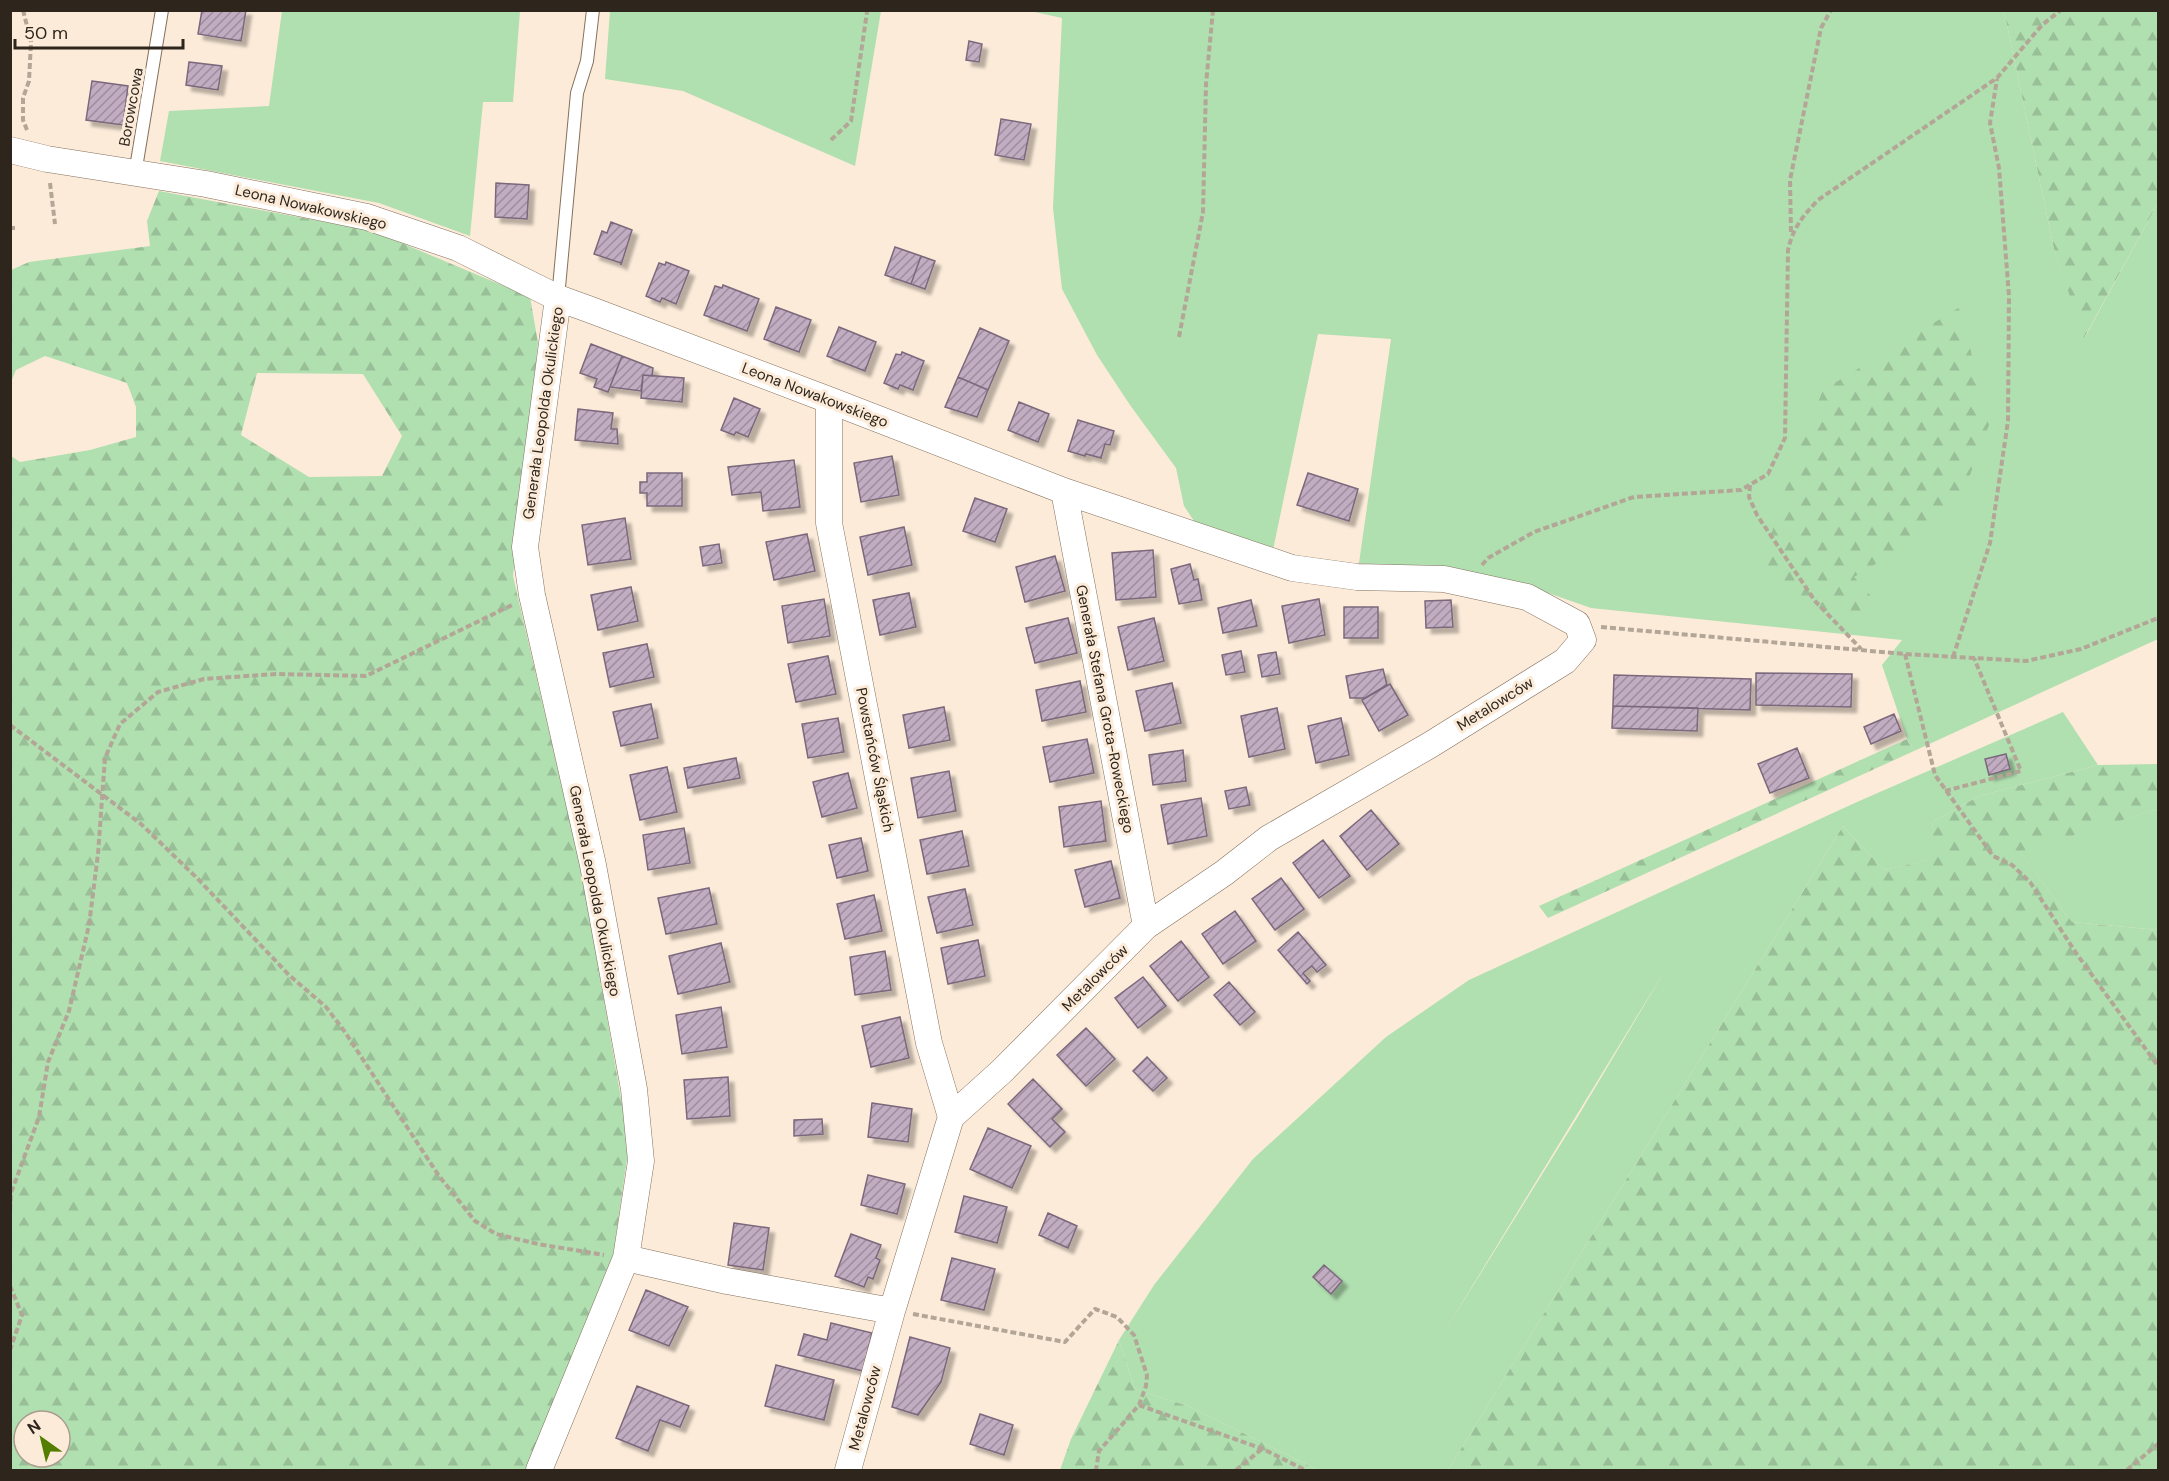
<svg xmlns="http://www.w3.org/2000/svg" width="2169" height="1481" font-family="'DM Sans',sans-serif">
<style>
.green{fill:#b0dfb0;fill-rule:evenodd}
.forest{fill:url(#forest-firs);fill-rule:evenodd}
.building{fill:url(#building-hatch);stroke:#7b687c;stroke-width:1.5;filter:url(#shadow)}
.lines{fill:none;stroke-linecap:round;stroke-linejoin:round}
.lane-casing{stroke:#84715d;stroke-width:14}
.street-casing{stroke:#84715d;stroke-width:27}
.path{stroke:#b3a697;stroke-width:4;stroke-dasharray:6 3;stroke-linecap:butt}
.lane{stroke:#fff;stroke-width:12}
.street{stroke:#fff;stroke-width:26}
.labels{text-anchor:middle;stroke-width:6;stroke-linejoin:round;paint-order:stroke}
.street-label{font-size:15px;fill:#2e261d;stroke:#fcebd9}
</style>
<defs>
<pattern id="forest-firs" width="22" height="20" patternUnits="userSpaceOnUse" patternTransform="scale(1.5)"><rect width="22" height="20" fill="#b0dfb0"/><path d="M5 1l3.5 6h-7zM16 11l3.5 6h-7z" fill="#98bf97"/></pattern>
<pattern id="building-hatch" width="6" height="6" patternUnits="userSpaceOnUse" patternTransform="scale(1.5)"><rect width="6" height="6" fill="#c1acc2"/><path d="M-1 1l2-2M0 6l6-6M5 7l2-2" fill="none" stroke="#9d8c9d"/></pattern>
<filter id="shadow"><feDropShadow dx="5.5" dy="5.5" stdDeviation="1.5" flood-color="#0004"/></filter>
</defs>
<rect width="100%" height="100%" fill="#fcebd9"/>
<path class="green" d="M 282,11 L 520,11 L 513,102 L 483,102 L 470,236 L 379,203 L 160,161 L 169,111 L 269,106 Z
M 610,11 L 881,11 L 855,166 L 683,91 L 605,79 Z
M 1030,11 L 2004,11 L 2054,249 L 2085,337 L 2158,203 L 2158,639 L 1914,751 L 1907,739 L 1882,665 L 1902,640 L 1591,608 L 1531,587 L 1431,571 L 1359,563 L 1391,339 L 1318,334 L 1273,550 L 1196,524 L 1184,506 L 1176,468 L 1130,405 L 1097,355 L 1062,289 L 1053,208 L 1062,18 Z
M 2063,712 L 2098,765 L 1979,796 L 1933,822 L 1929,860 L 1884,870 L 1843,826 L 1448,1470 L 1318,1470 L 1188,1406 L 1135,1389 L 1119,1340 L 1154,1285 L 1253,1159 L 1386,1037 L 1469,980 L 1857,802 ZM 1667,967 L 1577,1118 L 1443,1334 Z
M 2158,809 L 2158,930 L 2072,922 L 2019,851 Z"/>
<path class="forest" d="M 2004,11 L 2158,11 L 2158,203 L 2084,338 L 2054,249 Z
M 159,191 L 373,231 L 530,297 L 538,343 L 513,576 L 583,878 L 629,1145 L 613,1256 L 527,1470 L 11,1470 L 11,456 L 20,462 L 90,450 L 136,437 L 136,407 L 127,383 L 45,356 L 16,370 L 11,382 L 11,270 L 29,262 L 150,246 L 147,221 ZM 257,373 L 363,374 L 402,436 L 382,476 L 309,477 L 241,435 ZM 24,1421 L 60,1421 L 60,1457 L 24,1457 Z
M 1960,307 L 1989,425 L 1965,488 L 1932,530 L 1854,577 L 1884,611 L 1850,617 L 1797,602 L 1762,564 L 1793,464 L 1823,390 Z
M 1907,739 L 1914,751 L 1548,918 L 1539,906 Z
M 2158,764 L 2158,809 L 2020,852 L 2072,922 L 2158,930 L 2158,1470 L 1448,1470 L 1843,826 L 1884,870 L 1928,860 L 1933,822 L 1979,796 L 2098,765 Z
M 1119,1340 L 1135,1389 L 1188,1406 L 1318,1470 L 1060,1470 L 1071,1439 Z"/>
<path class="building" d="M 202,10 L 246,10 L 241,41 L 198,34 Z
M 969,41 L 982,44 L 979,62 L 966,60 Z
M 189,62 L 222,66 L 218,90 L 186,85 Z
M 92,81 L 128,86 L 123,125 L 86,120 Z
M 1001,119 L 1031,124 L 1024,160 L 995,155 Z
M 496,183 L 529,185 L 527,219 L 495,217 Z
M 611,222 L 632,230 L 621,265 L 621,263 L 594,254 L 602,231 L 607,233 Z
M 895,247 L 921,256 L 911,284 L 885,275 Z
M 921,256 L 935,261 L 925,289 L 911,284 Z
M 666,262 L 689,271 L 676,304 L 662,298 L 660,302 L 646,296 L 659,263 L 665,265 Z
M 723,285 L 759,299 L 747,331 L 704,315 L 715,286 L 722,288 Z
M 776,307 L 811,320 L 799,352 L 764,339 Z
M 839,327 L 876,342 L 865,371 L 827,356 Z
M 980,328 L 1009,341 L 988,390 L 958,377 Z
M 591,344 L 622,356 L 608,392 L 594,387 L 597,379 L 580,373 Z
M 902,352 L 924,361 L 913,390 L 900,385 L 898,389 L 884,383 L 896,354 L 901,355 Z
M 622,356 L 653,368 L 652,376 L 643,375 L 641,391 L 610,387 Z
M 643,375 L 684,378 L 682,402 L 641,398 Z
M 958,377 L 988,390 L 977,417 L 945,407 Z
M 734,398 L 760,409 L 748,437 L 736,432 L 734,435 L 721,430 Z
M 1019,402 L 1049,414 L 1038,442 L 1008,430 Z
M 578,409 L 613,413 L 611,429 L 617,429 L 618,444 L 575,440 Z
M 1078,420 L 1114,431 L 1110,445 L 1105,444 L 1101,458 L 1086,454 L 1085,456 L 1068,451 Z
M 892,456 L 899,495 L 861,502 L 854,463 Z
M 794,460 L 800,507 L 763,511 L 761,492 L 732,495 L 728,467 Z
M 647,473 L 682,473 L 682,506 L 647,506 L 647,493 L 640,493 L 640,482 L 647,482 Z
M 1308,473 L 1358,489 L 1349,521 L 1297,505 Z
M 975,498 L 1007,509 L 995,542 L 963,531 Z
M 625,518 L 631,559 L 588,565 L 582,525 Z
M 904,527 L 912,565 L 868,575 L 860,537 Z
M 807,534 L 815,571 L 774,580 L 766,542 Z
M 719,544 L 722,563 L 703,566 L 700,547 Z
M 1153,550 L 1156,597 L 1116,600 L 1112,553 Z
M 1055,556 L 1065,591 L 1025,602 L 1016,567 Z
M 1190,564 L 1194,580 L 1198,579 L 1202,600 L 1179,604 L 1171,569 Z
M 631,587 L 638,621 L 598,630 L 591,595 Z
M 909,593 L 916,627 L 880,635 L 873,600 Z
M 824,599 L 830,636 L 788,643 L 782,606 Z
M 1319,599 L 1325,635 L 1289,643 L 1282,606 Z
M 1251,600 L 1257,626 L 1223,633 L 1218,608 Z
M 1451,600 L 1453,627 L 1426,628 L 1425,601 Z
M 1344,607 L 1378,607 L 1378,638 L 1344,638 Z
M 1068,618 L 1077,653 L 1035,663 L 1026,628 Z
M 1154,618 L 1164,661 L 1128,670 L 1118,627 Z
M 647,644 L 654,677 L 610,687 L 603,653 Z
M 1241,651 L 1245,672 L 1226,675 L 1222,655 Z
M 1276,652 L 1280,674 L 1262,677 L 1258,655 Z
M 828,656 L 836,694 L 796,702 L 788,664 Z
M 1383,669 L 1387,685 L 1365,698 L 1350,698 L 1346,676 Z
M 1756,673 L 1852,674 L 1851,707 L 1756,705 Z
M 1614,675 L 1751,679 L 1750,710 L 1613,706 Z
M 1080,681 L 1086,712 L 1042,721 L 1036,690 Z
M 1172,683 L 1181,723 L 1145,731 L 1136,691 Z
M 1390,684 L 1408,715 L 1379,731 L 1362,700 Z
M 651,704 L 658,738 L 621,746 L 613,712 Z
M 1613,706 L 1698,708 L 1697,731 L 1612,728 Z
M 944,707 L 950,740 L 909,748 L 903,715 Z
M 1277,708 L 1285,749 L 1249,757 L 1241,716 Z
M 1894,714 L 1901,731 L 1871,744 L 1864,727 Z
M 838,718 L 844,752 L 808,758 L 802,724 Z
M 1341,718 L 1349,755 L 1316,763 L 1308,726 Z
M 1087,739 L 1094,773 L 1050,782 L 1043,747 Z
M 1797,748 L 1809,778 L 1770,793 L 1758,764 Z
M 1183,750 L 1186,781 L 1153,785 L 1149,755 Z
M 2006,754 L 2010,769 L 1989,775 L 1985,759 Z
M 736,758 L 740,778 L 688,788 L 684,768 Z
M 667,767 L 677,812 L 640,820 L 630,775 Z
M 949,771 L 956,811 L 918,818 L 911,778 Z
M 848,773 L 857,808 L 822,817 L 813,782 Z
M 1246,787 L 1250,805 L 1229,809 L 1225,791 Z
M 1201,798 L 1207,836 L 1168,844 L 1161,805 Z
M 1101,801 L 1106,841 L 1064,847 L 1059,807 Z
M 1371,810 L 1399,844 L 1367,870 L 1340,836 Z
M 684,828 L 690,863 L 648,870 L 643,835 Z
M 962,831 L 969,866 L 927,874 L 920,840 Z
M 861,838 L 868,871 L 837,878 L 829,845 Z
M 1323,840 L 1350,876 L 1319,898 L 1293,863 Z
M 1111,861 L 1120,898 L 1085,907 L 1075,870 Z
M 1281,878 L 1304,909 L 1275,930 L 1252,899 Z
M 709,888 L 717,924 L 666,934 L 658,898 Z
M 965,889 L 973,925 L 937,933 L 928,897 Z
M 874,895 L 882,931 L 845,939 L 837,904 Z
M 1235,911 L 1256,941 L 1223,964 L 1202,934 Z
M 1298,932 L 1326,965 L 1317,972 L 1312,966 L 1303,973 L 1310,981 L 1307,984 L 1278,950 Z
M 978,940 L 985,976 L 948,984 L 941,948 Z
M 1181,941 L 1209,977 L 1178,1001 L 1150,966 Z
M 721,943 L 730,982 L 678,994 L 669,956 Z
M 885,951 L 891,990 L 855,995 L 850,957 Z
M 1143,977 L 1166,1006 L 1138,1028 L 1115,998 Z
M 1229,982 L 1255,1012 L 1240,1025 L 1214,995 Z
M 721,1007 L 727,1047 L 682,1054 L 676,1015 Z
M 900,1017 L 909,1058 L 871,1067 L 862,1026 Z
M 1086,1028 L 1115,1059 L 1086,1086 L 1057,1055 Z
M 1147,1057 L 1167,1078 L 1153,1091 L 1133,1071 Z
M 728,1077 L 730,1116 L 687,1119 L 684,1080 Z
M 1033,1079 L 1062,1109 L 1052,1119 L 1065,1132 L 1050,1147 L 1008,1104 Z
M 872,1103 L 912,1109 L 908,1142 L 868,1137 Z
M 822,1119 L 823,1134 L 794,1136 L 794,1120 Z
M 988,1128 L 1031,1146 L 1012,1188 L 970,1169 Z
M 868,1175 L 905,1184 L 897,1214 L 861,1205 Z
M 964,1196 L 1007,1207 L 997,1243 L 955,1232 Z
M 1048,1213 L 1077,1226 L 1068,1248 L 1039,1235 Z
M 734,1223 L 769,1228 L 763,1270 L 728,1265 Z
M 851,1234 L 881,1245 L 876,1258 L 880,1260 L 873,1279 L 868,1277 L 864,1287 L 835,1276 Z
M 952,1258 L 995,1269 L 984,1310 L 941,1300 Z
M 1324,1265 L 1342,1281 L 1331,1294 L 1313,1277 Z
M 646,1290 L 688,1307 L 669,1346 L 629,1330 Z
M 831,1323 L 872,1333 L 863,1371 L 798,1355 L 804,1334 L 827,1340 Z
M 910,1337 L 950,1348 L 941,1382 L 918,1415 L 892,1407 Z
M 776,1365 L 834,1380 L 824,1420 L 765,1406 Z
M 637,1386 L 689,1406 L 680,1427 L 660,1420 L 648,1451 L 616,1438 Z
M 980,1414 L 1013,1425 L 1004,1455 L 970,1444 Z"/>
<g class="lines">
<g class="lane-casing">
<path id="lane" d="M 135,174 L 162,10
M 558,298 L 577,93 L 587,61 L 593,10"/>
</g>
<g class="street-casing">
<path id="street" d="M 10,150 L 47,159 L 206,184 L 367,217 L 458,248 L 558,298 L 591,310 L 829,400 L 1064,491 L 1292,568 L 1357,577 L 1444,579 L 1527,597 L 1577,624 L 1583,640 L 1565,661 L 1430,745 L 1269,838 L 1224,873 L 1146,926 L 1002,1071 L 951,1117 L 892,1311 L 848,1470
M 829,400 L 829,523 L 929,1043 L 951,1117
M 1064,491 L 1146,926
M 626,1258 L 727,1281 L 892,1311
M 539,1470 L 626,1258 L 641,1161 L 634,1089 L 593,865 L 532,595 L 525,547 L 558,298"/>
</g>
<path class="path" d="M 23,10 L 31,42 L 29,81 L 23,98 L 23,120 L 27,130
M 831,140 L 851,121 L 867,12
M 50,183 L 55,224
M 10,228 L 15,228
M 1791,232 L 1790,180 L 1821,28 L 1831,10
M 1179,337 L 1203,212 L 1206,84 L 1213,10
M 1750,485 L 1749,497 L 1757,515 L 1815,601 L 1861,649
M 1482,565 L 1488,558 L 1534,532 L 1634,497 L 1741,490 L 1768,474 L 1785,438 L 1788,250 C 1793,228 1802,217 1818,200 L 1997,78 L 2042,25 L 2061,10
M 1601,627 L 1905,654 L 2026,661 L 2081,649 L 2158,618
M 1905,654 L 1935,775 L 1993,856 L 2012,865 L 2030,882 L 2076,953 L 2158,1066
M 1953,657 L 1990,543 L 2008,421 L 2009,296 L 1999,168 L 1990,123 L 1997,79
M 10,725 L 141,824 L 197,878 L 289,975 L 326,1007 L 345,1032 L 439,1176 L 475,1221 L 496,1234 L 538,1244 L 604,1255
M 1945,791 L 2021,771 L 1974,658
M 10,1210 L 11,1193 L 39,1117 L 48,1062 L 69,1011 L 89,925 L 98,854 L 105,758 L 120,724 L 158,692 L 204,679 L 276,674 L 366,676 L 512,605
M 10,1286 L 22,1315 L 10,1350
M 913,1314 L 1065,1342 L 1095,1309 L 1117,1317 L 1134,1335 L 1147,1375 L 1146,1386 L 1139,1405 L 1099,1451 L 1096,1470
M 1139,1405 L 1263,1449 L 1305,1470
M 1236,1470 L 1262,1449
M 2127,1470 L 2158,1444"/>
<use href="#lane" class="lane"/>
<use href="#street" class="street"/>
</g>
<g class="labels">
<g class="street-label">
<text transform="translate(131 107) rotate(-80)" y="5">Borowcowa</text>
<text transform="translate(311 207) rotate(13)" y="5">Leona Nowakowskiego</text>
<text transform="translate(815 395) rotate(21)" y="5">Leona Nowakowskiego</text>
<text transform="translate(543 413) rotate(-82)" y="5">Generała Leopolda Okulickiego</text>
<text transform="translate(1495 704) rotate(-32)" y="5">Metalowców</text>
<text transform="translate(1105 709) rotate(79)" y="5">Generała Stefana Grota-Roweckiego</text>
<text transform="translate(875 760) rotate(79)" y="5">Powstańców Śląskich</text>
<text transform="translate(595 891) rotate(79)" y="5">Generała Leopolda Okulickiego</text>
<text transform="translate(1095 978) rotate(-45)" y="5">Metalowców</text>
<text transform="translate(865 1408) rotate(-75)" y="5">Metalowców</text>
</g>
</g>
<rect width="2169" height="1481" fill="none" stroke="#2e261d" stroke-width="24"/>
<g transform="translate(42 1439) rotate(326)"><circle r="28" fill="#fcebd9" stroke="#aa9c8e" stroke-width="1.5"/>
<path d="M0-4.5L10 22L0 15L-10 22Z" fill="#547e00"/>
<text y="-9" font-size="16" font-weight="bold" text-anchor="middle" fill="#2e261d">N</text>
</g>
<path d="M15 39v9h168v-9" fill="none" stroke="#2e261d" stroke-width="3"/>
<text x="24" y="39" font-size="18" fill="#2e261d" stroke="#fcebd9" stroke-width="4.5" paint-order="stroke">50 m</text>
</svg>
